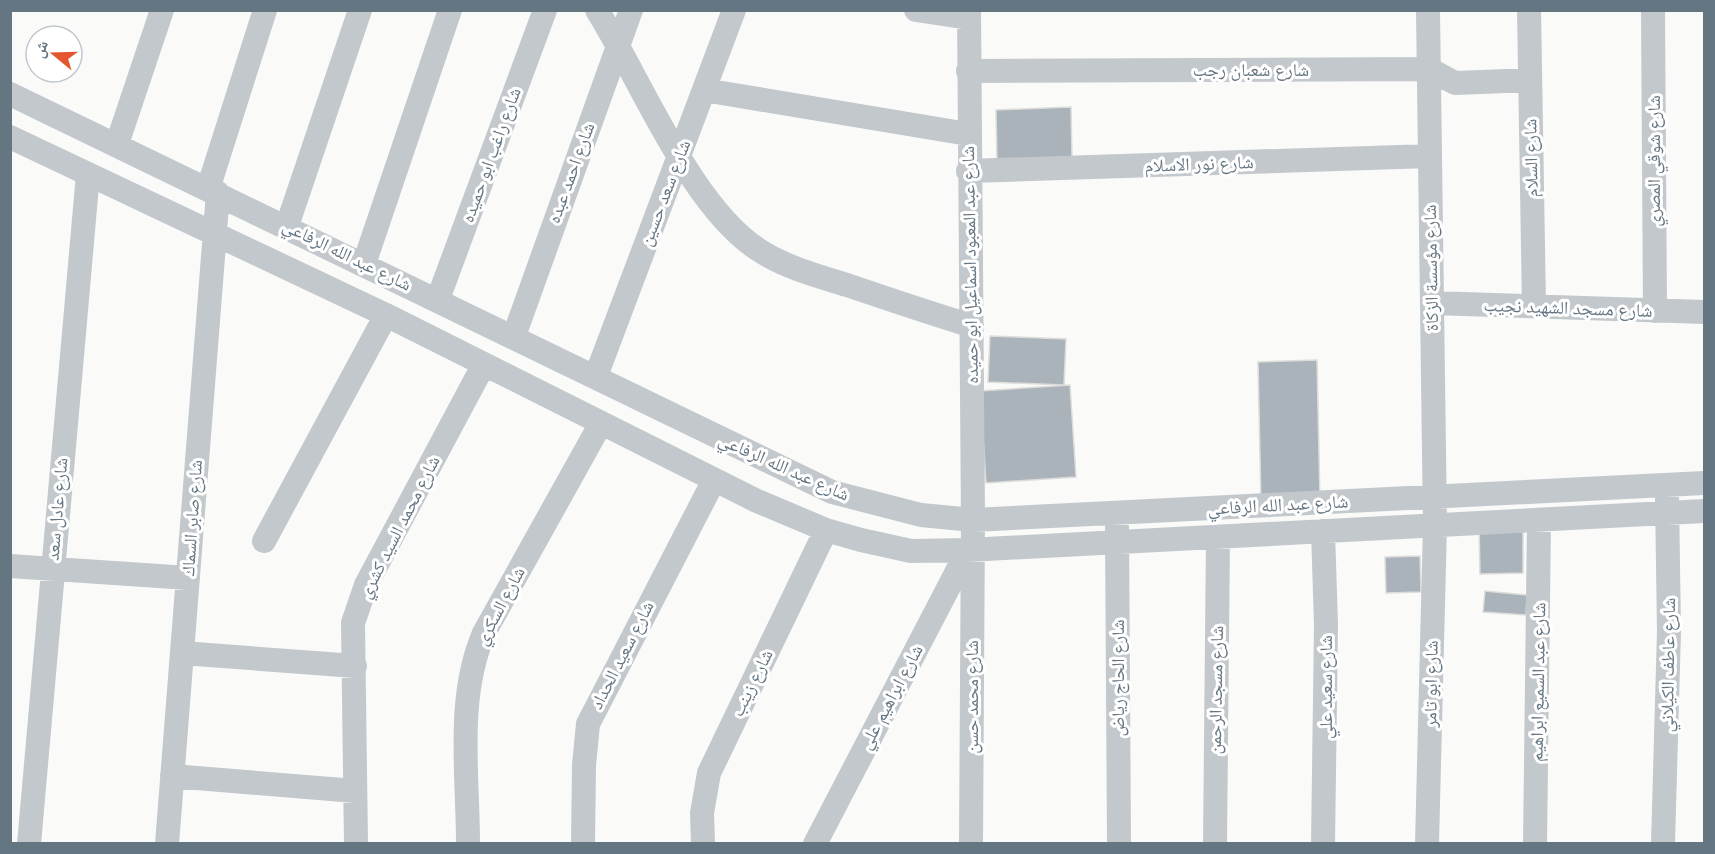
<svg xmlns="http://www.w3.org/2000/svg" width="1715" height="854" font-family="'Noto Sans','Noto Naskh Arabic',sans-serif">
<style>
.building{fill:#aab3b9;stroke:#dcdcda;stroke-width:1.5}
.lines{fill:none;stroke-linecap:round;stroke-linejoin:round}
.minor{stroke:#c3c8cc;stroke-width:24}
.labels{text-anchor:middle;stroke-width:6;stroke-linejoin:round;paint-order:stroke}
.street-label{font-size:18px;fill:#657683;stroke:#fff}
</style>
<rect width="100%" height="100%" fill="#fafaf8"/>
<path class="building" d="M 1071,107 L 1072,158 L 997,160 L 996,110 Z
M 990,336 L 1066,339 L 1064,385 L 988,382 Z
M 1317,360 L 1320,502 L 1261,503 L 1258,362 Z
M 1070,385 L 1076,477 L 986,483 L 980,391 Z
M 1523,523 L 1523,573 L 1480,574 L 1479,524 Z
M 1420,556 L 1421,592 L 1386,593 L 1385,557 Z
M 1485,591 L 1527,595 L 1526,615 L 1483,612 Z"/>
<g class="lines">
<path class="minor" d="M 597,10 C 641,80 692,210 762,252 C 788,268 818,276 847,285 C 888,299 930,313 972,326
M 916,10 L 969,18
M 969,10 L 973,520 L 971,844
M 1529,10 L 1534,306
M 1653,10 L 1655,311
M 968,71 L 1429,69 L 1455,83 L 1530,80
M 704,90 L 968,134
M 10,94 L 832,492 L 921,515 L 973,520 L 1704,483
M 10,137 L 386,315 L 757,501 L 826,530 L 861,540 L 911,551 L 968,550 L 1704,511
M 117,144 L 162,10
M 968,171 L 1430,156
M 208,189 L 265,10
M 287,226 L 360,10
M 364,264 L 450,10
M 438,299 L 545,10
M 1432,303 L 1704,312
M 514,336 L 631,10
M 596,376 L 734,10
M 1117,528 L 1119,844
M 1323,531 L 1326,625 L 1323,844
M 264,541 L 386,315
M 10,566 L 188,578
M 182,653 L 355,666
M 172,776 L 355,791
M 29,844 L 88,174
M 167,844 L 218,193
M 356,844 L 353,623 L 366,585 L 484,364
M 468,844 C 468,774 456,698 484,633 L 601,423
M 583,844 L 584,765 L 588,724 L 714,480
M 703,844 L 702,813 L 709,773 L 826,530
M 815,844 L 968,550
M 1215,844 L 1218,537
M 1427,844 L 1435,525 L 1428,10
M 1535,844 L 1539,520
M 1663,844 L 1669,631 L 1667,498"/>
</g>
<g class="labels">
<g class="street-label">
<text x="1251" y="76">شارع شعبان رجب</text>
<text transform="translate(491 155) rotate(-70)" y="6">شارع راغب ابو حميده</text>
<text transform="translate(1531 158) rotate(-91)" y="6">شارع السلام</text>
<text transform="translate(1654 161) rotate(-90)" y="6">شارع شوقي المصري</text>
<text transform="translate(1199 164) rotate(-2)" y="6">شارع نور الاسلام</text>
<text transform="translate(571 173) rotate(-70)" y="6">شارع احمد عبده</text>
<text transform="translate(665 193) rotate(-69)" y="6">شارع سعد حسين</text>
<text transform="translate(347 255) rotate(26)" y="6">شارع عبد الله الرفاعي</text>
<text transform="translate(970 265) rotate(-91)" y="6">شارع عبد المعبود اسماعيل ابو حميده</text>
<text transform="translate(1431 268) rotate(-91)" y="6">شارع مؤسسة الزكاة</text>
<text transform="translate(1568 308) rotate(2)" y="6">شارع مسجد الشهيد نجيب</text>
<text transform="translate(784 467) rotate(24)" y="6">شارع عبد الله الرفاعي</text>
<text transform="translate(1278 505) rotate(-3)" y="6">شارع عبد الله الرفاعي</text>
<text transform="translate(57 509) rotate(-85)" y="6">شارع عادل سعد</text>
<text transform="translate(192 518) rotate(-86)" y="6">شارع صابر السماك</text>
<text transform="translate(399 527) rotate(-63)" y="6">شارع محمد السيد كشري</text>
<text transform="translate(500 606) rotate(-62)" y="6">شارع السكري</text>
<text transform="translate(622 655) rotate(-63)" y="6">شارع سعيد الحداد</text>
<text transform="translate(1668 665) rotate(-89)" y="6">شارع عاطف الكيلاني</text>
<text transform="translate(1118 678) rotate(-90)" y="6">شارع الحاج رياض</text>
<text transform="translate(1538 682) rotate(-89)" y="6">شارع عبد السميع ابراهيم</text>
<text transform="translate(752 683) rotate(-64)" y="6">شارع زينب</text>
<text transform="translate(1431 684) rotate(-89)" y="6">شارع ابو تامر</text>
<text transform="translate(1326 687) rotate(-90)" y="6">شارع سعيد علي</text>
<text transform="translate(1216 690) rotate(-89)" y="6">شارع مسجد الرحمن</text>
<text transform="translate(891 697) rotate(-62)" y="6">شارع ابراهيم علي</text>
<text transform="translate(972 697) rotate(-90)" y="6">شارع محمد حسن</text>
</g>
</g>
<rect width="1715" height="854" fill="none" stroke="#657683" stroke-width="24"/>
<g transform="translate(54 54) rotate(289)"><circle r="28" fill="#ffffff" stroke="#c1c8cd" stroke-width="1.5"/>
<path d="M0-4.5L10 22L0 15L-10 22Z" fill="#e4572e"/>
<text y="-9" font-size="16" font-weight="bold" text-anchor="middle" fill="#657683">ش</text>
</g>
</svg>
